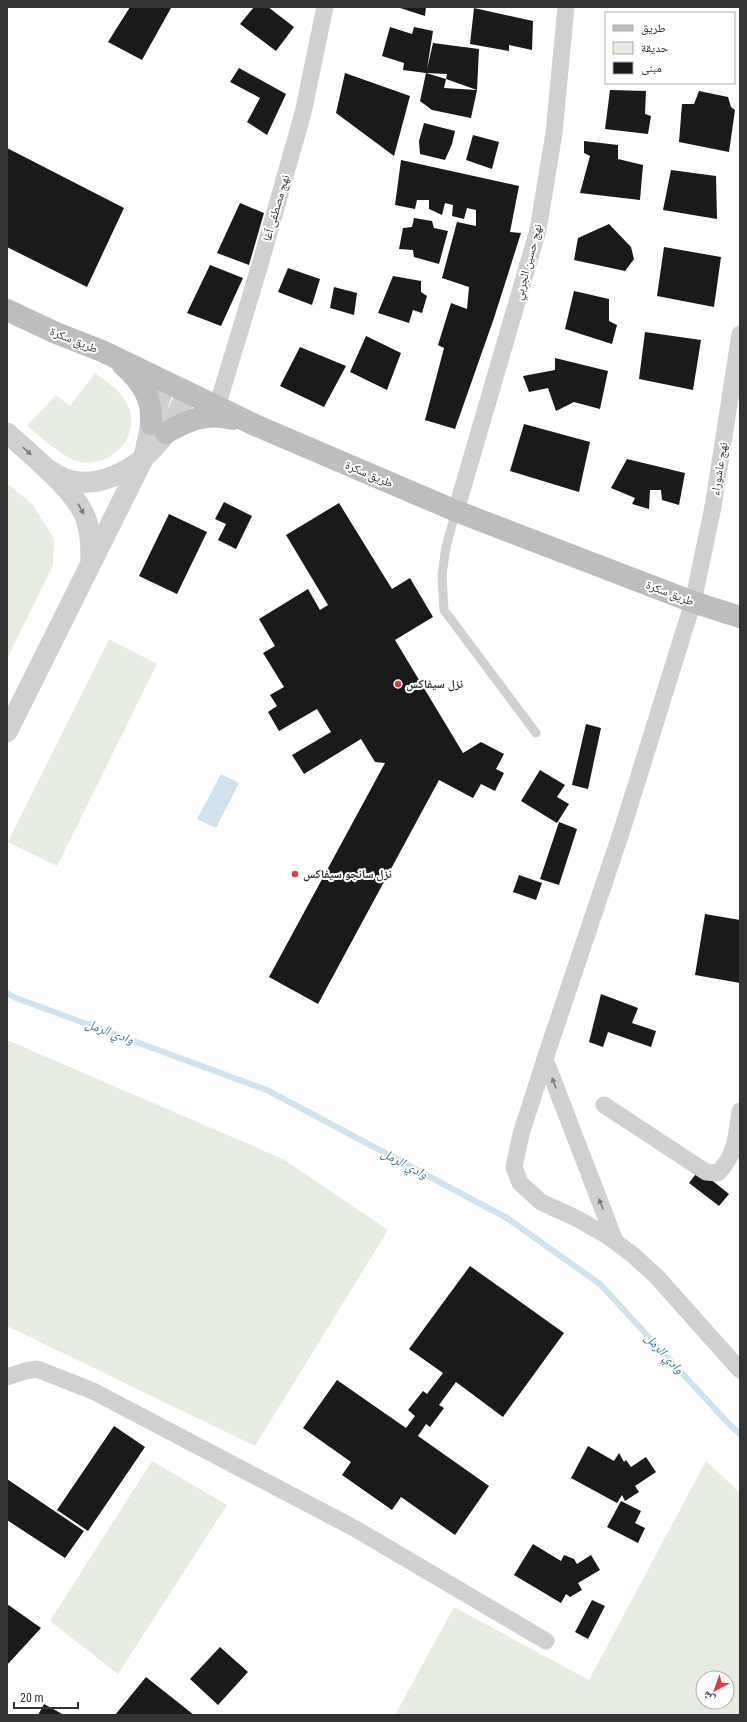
<svg xmlns="http://www.w3.org/2000/svg" width="747" height="1722" font-family="'Roboto Condensed','Noto Naskh Arabic',sans-serif">
<style>
.green{fill:#e6ecdf;fill-rule:evenodd}
.water{fill:#cfe2ee}
.lines{fill:none;stroke-linecap:round;stroke-linejoin:round}
.stream{stroke:#cfe2ee;stroke-width:6}
.building{fill:#1a1a1a}
.service{stroke:#d0d0d0;stroke-width:9}
.minor{stroke:#d0d0d0;stroke-width:17}
.tertiary{stroke:#d0d0d0;stroke-width:21}
.secondary{stroke:#bdbdbd;stroke-width:22}
.oneway{fill:#7a7a7a}
.poi-dot{fill:#e63946;stroke:#fff;stroke-width:1.5}
.labels{text-anchor:middle;stroke-width:4;stroke-linejoin:round;paint-order:stroke}
.street-label{font-size:12px;fill:#333;stroke:#fff}
.poi-label{font-size:12px;font-weight:bold;fill:#333;stroke:#fff;text-anchor:start}
.water-label{font-size:13px;font-style:italic;fill:#3f7597;stroke:#fff}
</style>
<rect width="100%" height="100%" fill="#fff"/>
<path class="green" d="M 95,373 C 106,382 119,389 126,402 C 144,433 113,468 80,462 C 63,458 41,437 27,426 L 56,395 L 70,406 Z
M 7,483 L 33,505 L 54,539 L 53,565 L 7,659 Z
M 109,639 L 157,664 L 57,866 L 8,842 Z
M 7,1040 L 283,1159 L 388,1230 L 255,1446 L 7,1326 Z
M 152,1461 L 227,1505 L 118,1674 L 50,1621 Z
M 706,1461 L 740,1493 L 740,1715 L 395,1715 L 454,1607 L 589,1680 ZM 703,1678 L 727,1678 L 727,1702 L 703,1702 Z"/>
<path class="water" d="M 221,774 L 239,783 L 216,828 L 197,819 Z"/>
<g class="lines">
<path class="stream" d="M 7,993 L 16,998 L 267,1090 L 507,1218 L 600,1284 L 728,1423 L 740,1434"/>
</g>
<path class="building" d="M 130,7 L 171,8 L 142,60 L 108,42 Z
M 254,7 L 268,7 L 294,27 L 276,51 L 240,24 Z
M 397,7 L 426,7 L 425,16 Z
M 474,8 L 533,21 L 532,50 L 509,45 L 509,51 L 470,44 Z
M 390,27 L 412,34 L 414,27 L 433,31 L 427,69 L 433,43 L 479,49 L 477,90 L 446,79 L 447,74 L 426,73 L 403,70 L 404,63 L 382,56 Z
M 239,68 L 286,94 L 267,135 L 247,122 L 260,98 L 230,82 Z
M 345,73 L 410,96 L 394,156 L 336,113 Z
M 426,73 L 446,79 L 444,88 L 477,90 L 471,118 L 432,110 L 420,101 Z
M 610,90 L 646,91 L 645,114 L 651,116 L 648,134 L 605,129 Z
M 699,91 L 728,97 L 731,107 L 735,110 L 729,152 L 679,142 L 682,104 L 694,104 Z
M 424,123 L 455,131 L 452,144 L 445,160 L 420,154 L 419,141 Z
M 473,135 L 499,142 L 492,169 L 466,160 Z
M 584,141 L 618,145 L 618,159 L 643,165 L 640,200 L 580,193 L 590,156 L 584,153 Z
M 7,148 L 124,208 L 87,287 L 7,247 Z
M 401,160 L 519,186 L 510,232 L 521,233 L 494,318 L 455,429 L 425,420 L 444,348 L 438,345 L 451,303 L 467,309 L 469,287 L 442,278 L 457,222 L 476,226 L 476,210 L 467,208 L 464,219 L 452,216 L 453,205 L 445,203 L 442,215 L 429,209 L 429,200 L 417,200 L 415,209 L 395,205 Z
M 671,170 L 716,176 L 717,219 L 663,210 Z
M 240,203 L 264,213 L 249,265 L 217,253 Z
M 414,218 L 432,221 L 434,228 L 448,231 L 439,264 L 414,257 L 413,250 L 399,249 L 403,228 L 412,227 Z
M 609,224 L 631,247 L 634,259 L 625,271 L 574,260 L 578,238 Z
M 664,247 L 721,257 L 714,307 L 657,296 Z
M 210,265 L 243,278 L 221,326 L 187,313 Z
M 288,268 L 320,279 L 312,305 L 278,292 Z
M 393,276 L 421,281 L 421,292 L 427,296 L 422,313 L 413,310 L 409,323 L 378,313 Z
M 334,287 L 357,293 L 354,315 L 330,308 Z
M 574,291 L 609,299 L 609,321 L 617,325 L 612,344 L 565,329 Z
M 645,332 L 701,340 L 693,390 L 639,379 Z
M 366,336 L 401,353 L 387,390 L 350,372 Z
M 300,347 L 346,366 L 324,407 L 280,386 Z
M 555,358 L 608,371 L 600,409 L 574,402 L 556,411 L 548,388 L 529,392 L 523,376 L 555,370 Z
M 524,424 L 590,442 L 579,492 L 510,471 Z
M 627,459 L 685,473 L 679,505 L 662,500 L 661,490 L 650,490 L 649,509 L 632,504 L 635,498 L 611,488 Z
M 224,502 L 252,516 L 236,549 L 218,540 L 226,524 L 215,519 Z
M 339,503 L 392,589 L 410,578 L 433,617 L 395,640 L 463,753 L 481,742 L 504,754 L 496,769 L 504,773 L 495,791 L 481,784 L 473,798 L 439,780 L 318,1004 L 269,977 L 385,763 L 375,762 L 361,739 L 304,774 L 292,755 L 331,732 L 317,709 L 279,731 L 268,712 L 277,706 L 270,695 L 284,687 L 263,653 L 275,646 L 259,619 L 308,589 L 320,610 L 328,605 L 286,535 Z
M 169,514 L 207,532 L 177,594 L 139,576 Z
M 586,724 L 601,728 L 588,789 L 572,785 Z
M 540,770 L 565,785 L 557,797 L 569,804 L 557,823 L 521,801 Z
M 559,822 L 577,829 L 559,885 L 540,879 Z
M 519,875 L 542,883 L 536,900 L 513,892 Z
M 705,914 L 740,920 L 740,983 L 695,975 Z
M 601,994 L 638,1008 L 632,1023 L 656,1031 L 651,1047 L 608,1032 L 603,1047 L 589,1042 Z
M 699,1170 L 729,1194 L 719,1206 L 689,1183 Z
M 470,1266 L 564,1333 L 503,1417 L 456,1382 L 439,1405 L 444,1408 L 430,1427 L 426,1424 L 418,1436 L 489,1486 L 455,1535 L 401,1497 L 392,1510 L 342,1475 L 351,1462 L 303,1428 L 337,1380 L 406,1428 L 415,1416 L 408,1410 L 423,1391 L 427,1394 L 443,1373 L 409,1349 Z
M 114,1426 L 145,1447 L 88,1531 L 57,1510 Z
M 588,1446 L 614,1461 L 619,1453 L 624,1462 L 626,1460 L 631,1467 L 646,1457 L 656,1472 L 635,1486 L 639,1492 L 625,1501 L 622,1495 L 617,1503 L 571,1478 Z
M 7,1479 L 84,1531 L 65,1558 L 7,1520 Z
M 621,1501 L 641,1511 L 635,1523 L 645,1528 L 638,1543 L 607,1527 Z
M 533,1544 L 561,1561 L 564,1555 L 574,1559 L 577,1564 L 591,1555 L 600,1570 L 578,1583 L 582,1590 L 570,1597 L 566,1594 L 561,1603 L 514,1575 Z
M 592,1600 L 605,1606 L 588,1639 L 575,1632 Z
M 7,1604 L 41,1628 L 7,1665 Z
M 220,1647 L 248,1672 L 218,1705 L 190,1679 Z
M 146,1677 L 194,1715 L 115,1715 Z
M 44,1704 L 64,1715 L 38,1715 Z"/>
<g class="lines">
<path class="service" d="M 456,511 L 446,547 L 442,575 L 444,610 L 536,733"/>
<path class="minor" d="M 740,334 L 713,507 L 693,602 L 623,827 L 547,1053 L 521,1134 L 514,1167 L 520,1183 L 541,1202 L 578,1219 L 609,1237 L 633,1255 L 657,1277 L 740,1370
M 217,407 L 259,268 L 303,113 L 325,7
M 456,511 L 538,230 L 554,133 L 566,7
M 545,1059 L 615,1241
M 604,1105 L 706,1172 L 718,1173 C 737,1153 736,1136 740,1111
M 7,1377 L 25,1371 L 37,1369 L 93,1391 L 354,1528 L 546,1641"/>
<path class="tertiary" d="M 7,433 C 30,454 76,490 86,519 C 91,533 91,548 91,562
M 47,469 C 53,472 59,477 65,479 C 99,491 138,468 159,442 C 171,428 179,409 188,392
M 7,732 L 144,457 L 151,424 L 166,381"/>
<path class="secondary" d="M 7,310 L 56,333 L 102,351 L 255,425 L 456,511 L 693,602 L 740,617
M 123,365 C 141,381 153,398 151,424
M 166,433 C 187,420 208,412 233,419"/>
</g>
<defs><path id="oneway-solid" d="M-6-.8H1V-3.2L6.5 0L1 3.2V.8H-6Z"/></defs>
<g class="oneway">
<use href="#oneway-solid" transform="translate(27 451) rotate(42)"/>
<use href="#oneway-solid" transform="translate(81 509) rotate(61)"/>
<use href="#oneway-solid" transform="translate(554 1083) rotate(-111)"/>
<use href="#oneway-solid" transform="translate(601 1204) rotate(-111)"/>
</g>
<g class="poi-dot">
<circle cx="398" cy="684" r="4"/>
<circle cx="295" cy="874" r="4"/>
</g>
<g class="labels">
<g class="street-label">
<text transform="translate(276 208) rotate(-74)" y="4">نهج مصطفى آغا</text>
<text transform="translate(528 262) rotate(-75)" y="4">نهج حسين الجربي</text>
<text transform="translate(74 340) rotate(22)" y="4">طريق سكرة</text>
<text transform="translate(719 469) rotate(-81)" y="4">نهج عاشوراء</text>
<text transform="translate(369 474) rotate(23)" y="4">طريق سكرة</text>
<text transform="translate(670 593) rotate(21)" y="4">طريق سكرة</text>
</g>
<g class="poi-label">
<text x="406" y="688">نزل سيفاكس</text>
<text x="303" y="878">نزل سانجو سيفاكس</text>
</g>
<g class="water-label">
<text transform="translate(110 1031) rotate(20)" y="5">وادي الرمل</text>
<text transform="translate(405 1163) rotate(28)" y="5">وادي الرمل</text>
<text transform="translate(665 1353) rotate(47)" y="5">وادي الرمل</text>
</g>
</g>
<rect width="747" height="1722" fill="none" stroke="#333333" stroke-width="16"/>
<rect x="605" y="12" width="130" height="72" fill="#ffffff" stroke="#adadad"/>
<rect x="613" y="25" width="20" height="6" fill="#bdbdbd" stroke="#adadad"/>
<text x="641" y="32" font-size="12" fill="#333333">طريق</text>
<rect x="613" y="42" width="20" height="12" fill="#e6ecdf" stroke="#adadad"/>
<text x="641" y="52" font-size="12" fill="#333333">حديقة</text>
<rect x="613" y="62" width="20" height="12" fill="#1a1a1a" stroke="#adadad"/>
<text x="641" y="72" font-size="12" fill="#333333">مبنى</text>
<g transform="translate(715 1690) rotate(221)"><circle r="19" fill="#ffffff" stroke="#adadad"/>
<path d="M0-3L7 15L0 10L-7 15Z" fill="#e63946"/>
<text y="-6" font-size="11" font-weight="bold" text-anchor="middle" fill="#333333">ش</text>
</g>
<path d="M14 1702v6h64v-6" fill="none" stroke="#333333" stroke-width="2"/>
<text x="20" y="1702" font-size="12" fill="#333333" stroke="#ffffff" stroke-width="3" paint-order="stroke">20 m</text>
</svg>
